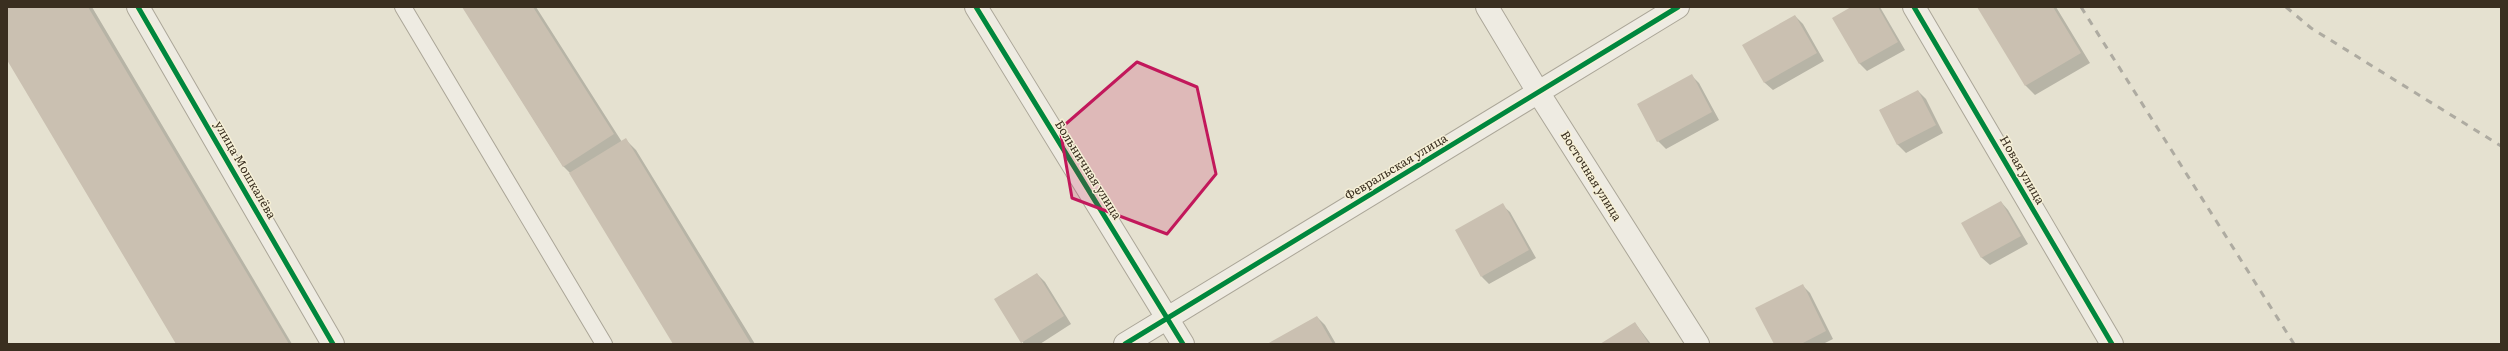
<svg xmlns="http://www.w3.org/2000/svg" width="2508" height="351" font-family="Literata,serif">
<style>
.shadow{fill:#0003}
.building{fill:#cac0b1}
.lines{fill:none;stroke-linecap:round;stroke-linejoin:round}
.lane-casing{stroke:#aba698;stroke-width:18}
.street-casing{stroke:#aba698;stroke-width:24}
.lane{stroke:#eeebe2;stroke-width:16}
.street{stroke:#eeebe2;stroke-width:22}
.rail{stroke:#aeaba1;stroke-width:3;stroke-dasharray:7 7;stroke-linecap:butt}
.cycleway-casing{stroke:#f6f0d7;stroke-width:8}
.cycleway{stroke:#00873e;stroke-width:5}
.marked{fill:#c2185b;fill-opacity:0.2;stroke:#c2185b;stroke-width:3;stroke-linejoin:round}
.labels{text-anchor:middle;stroke-width:3;stroke-linejoin:round;paint-order:stroke}
.street-label{font-size:12px;fill:#3a2f20;stroke:#f6f0d7}
</style>
<rect width="100%" height="100%" fill="#e5e1d0"/>
<path class="shadow" d="M 7,7 L 92,7 L 292,344 L 177,344 L 7,58 Z
M 463,7 L 536,7 L 622,142 L 626,140 L 636,150 L 755,344 L 675,344 L 571,174 L 563,166 Z
M 1853,7 L 1880,7 L 1905,50 L 1867,71 L 1860,64 L 1834,18 Z
M 1978,7 L 2056,7 L 2090,63 L 2035,95 L 2026,86 Z
M 1795,16 L 1803,24 L 1824,61 L 1773,90 L 1765,83 L 1744,45 Z
M 1692,76 L 1699,83 L 1719,120 L 1666,149 L 1658,141 L 1638,105 Z
M 1918,91 L 1926,99 L 1943,133 L 1906,153 L 1898,145 L 1880,110 Z
M 2001,202 L 2008,210 L 2028,244 L 1990,265 L 1982,258 L 1963,224 Z
M 1502,205 L 1510,212 L 1536,258 L 1489,284 L 1482,277 Z
M 1037,274 L 1045,282 L 1071,324 L 1040,344 L 1024,344 L 996,299 Z
M 1802,285 L 1810,293 L 1833,339 L 1823,344 L 1775,344 Z
M 1317,317 L 1325,325 L 1336,344 L 1269,344 Z
M 1635,323 L 1651,344 L 1602,344 Z"/>
<path class="building" d="M 7,7 L 88,7 L 289,344 L 176,344 L 7,60 Z
M 462,7 L 533,7 L 614,134 L 563,167 Z
M 1851,7 L 1878,7 L 1898,42 L 1859,64 L 1832,18 Z
M 1977,7 L 2053,7 L 2081,53 L 2025,86 Z
M 1795,15 L 1817,53 L 1764,83 L 1742,45 Z
M 1692,74 L 1712,112 L 1657,142 L 1637,104 Z
M 1918,90 L 1936,125 L 1897,145 L 1879,110 Z
M 626,138 L 751,344 L 673,344 L 569,173 Z
M 2001,201 L 2021,236 L 1981,258 L 1961,223 Z
M 1503,203 L 1529,250 L 1481,277 L 1455,230 Z
M 1037,273 L 1064,316 L 1021,343 L 994,299 Z
M 1803,284 L 1826,331 L 1801,344 L 1774,344 L 1755,308 Z
M 1317,316 L 1333,344 L 1267,344 Z
M 1635,322 L 1649,344 L 1600,344 Z"/>
<g class="lines">
<g class="lane-casing">
<path id="lane" d="M 403,7 L 604,344"/>
</g>
<g class="street-casing">
<path id="street" d="M 138,7 L 333,344
M 976,7 L 1183,344
M 1487,7 L 1538,92 L 1698,344
M 1914,7 L 2112,344
M 1125,344 L 1678,7"/>
</g>
<use href="#lane" class="lane"/>
<use href="#street" class="street"/>
<path class="rail" d="M 2081,7 L 2294,344
M 2286,7 L 2311,28 L 2501,146"/>
<g class="cycleway-casing">
<path id="cycleway" d="M 138,7 L 333,344
M 976,7 L 1183,344
M 1914,7 L 2112,344
M 1125,344 L 1678,7"/>
</g>
<use href="#cycleway" class="cycleway"/>
</g>
<path class="marked" d="M 1137,62 L 1197,87 L 1216,174 L 1167,234 L 1072,198 L 1060,129 Z"/>
<g class="labels">
<g class="street-label">
<text transform="translate(1396 167) rotate(-31)" y="4">Февральская улица</text>
<text transform="translate(245 170) rotate(60)" y="4">улица Мошкалёва</text>
<text transform="translate(1088 170) rotate(58)" y="4">Больничная улица</text>
<text transform="translate(2022 170) rotate(60)" y="4">Новая улица</text>
<text transform="translate(1591 176) rotate(58)" y="4">Восточная улица</text>
</g>
</g>
<rect width="2508" height="351" fill="none" stroke="#3a2f20" stroke-width="16"/>
</svg>
